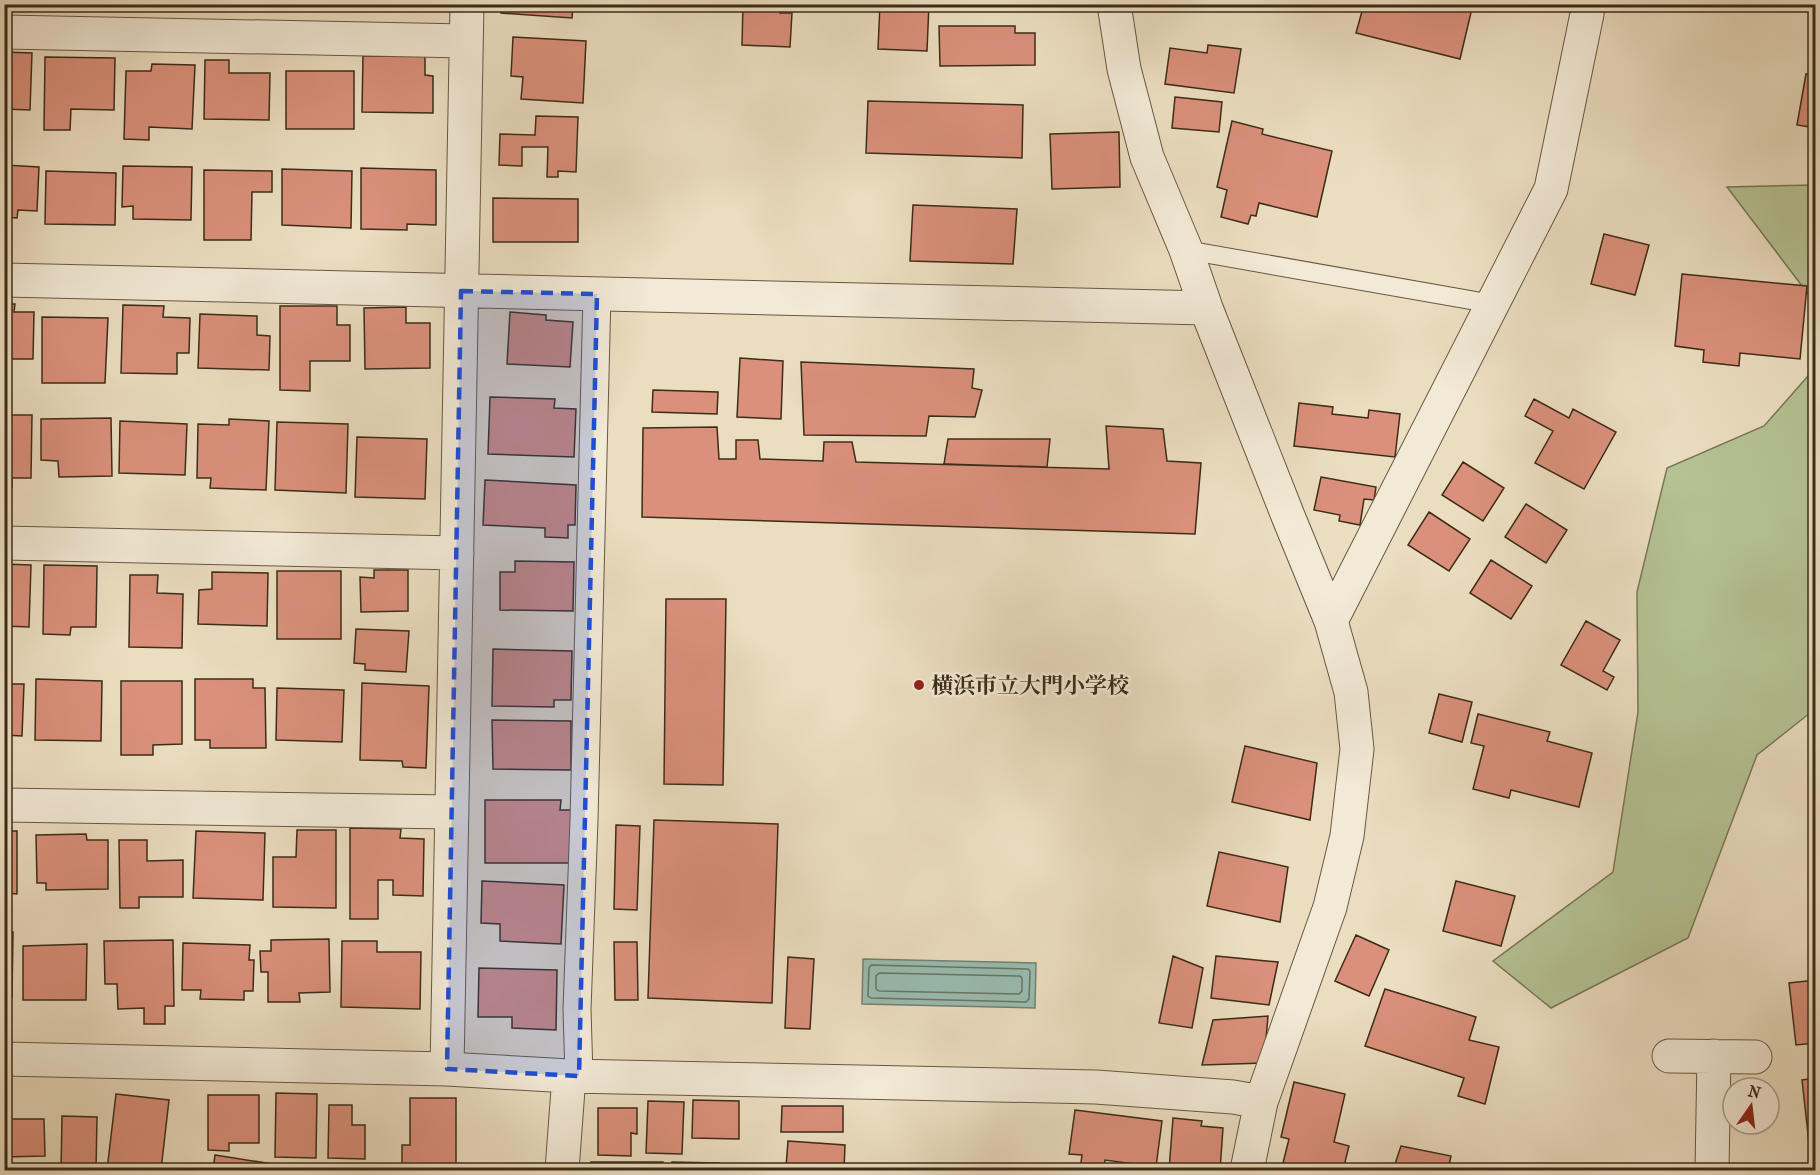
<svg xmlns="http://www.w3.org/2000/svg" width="1820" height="1175" font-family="'IM FELL French Canon','Noto Serif JP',serif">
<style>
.green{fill:#b5c294;stroke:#787756;stroke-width:1.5}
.water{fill:#98bcb0;stroke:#738273;stroke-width:1.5}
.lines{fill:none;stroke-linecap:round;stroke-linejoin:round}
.shore{stroke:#6a7464;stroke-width:1.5}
.building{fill:#da907b;stroke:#3c2c18;stroke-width:1.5}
.service-casing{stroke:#685842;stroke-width:20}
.pedestrian-casing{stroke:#685842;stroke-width:29}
.minor-casing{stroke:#685842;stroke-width:35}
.service{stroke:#f2e9d6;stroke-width:18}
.pedestrian{stroke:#f2e9d6;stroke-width:27}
.minor{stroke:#f2e9d6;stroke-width:33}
.marked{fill:#1d4ed8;fill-opacity:0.2;stroke:#1d4ed8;stroke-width:4.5;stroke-dasharray:12 8;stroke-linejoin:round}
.poi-dot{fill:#8f2418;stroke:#f2e9d6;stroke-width:2}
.labels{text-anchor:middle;stroke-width:5;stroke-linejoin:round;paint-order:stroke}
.poi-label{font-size:22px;font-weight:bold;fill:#3c2c18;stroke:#f2e9d6;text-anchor:start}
</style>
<rect width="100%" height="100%" fill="#ebddc0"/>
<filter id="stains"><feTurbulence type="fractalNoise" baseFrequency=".00333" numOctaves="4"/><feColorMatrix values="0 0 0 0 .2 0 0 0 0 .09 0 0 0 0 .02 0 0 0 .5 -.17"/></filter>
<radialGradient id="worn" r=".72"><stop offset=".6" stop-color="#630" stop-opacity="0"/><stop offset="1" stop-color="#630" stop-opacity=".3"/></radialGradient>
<path class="green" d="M 1815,185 L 1815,303 L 1727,187 Z
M 1815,368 L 1815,709 L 1757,755 L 1688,938 L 1551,1008 L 1493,961 L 1613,872 L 1638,712 L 1637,592 L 1667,468 L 1764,426 Z"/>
<path class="water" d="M 863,959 L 1036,963 L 1035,1008 L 862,1004 Z"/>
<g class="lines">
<path class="shore" d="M 871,965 L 1028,969 L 1030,971 L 1029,999 L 1026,1002 L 871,998 L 868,996 L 869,968 Z
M 879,973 L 1020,976 L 1022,978 L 1022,991 L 1019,994 L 879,991 L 876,989 L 876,976 Z"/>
</g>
<path class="building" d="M 502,4 L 573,4 L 572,18 L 501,13 Z
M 743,4 L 780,4 L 780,13 L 792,13 L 790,47 L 742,45 Z
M 880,4 L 929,4 L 927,51 L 878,49 Z
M 1364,4 L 1473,4 L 1460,59 L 1356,33 Z
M 939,26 L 1015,26 L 1015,33 L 1035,33 L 1035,65 L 940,66 Z
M 513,37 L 586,41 L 583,103 L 521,99 L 523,77 L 511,76 Z
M 1208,45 L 1241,49 L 1234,93 L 1165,84 L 1170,48 L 1207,53 Z
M 4,52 L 32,53 L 30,110 L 4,109 Z
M 363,56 L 425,56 L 425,75 L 433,76 L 433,113 L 362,112 Z
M 45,57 L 115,58 L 114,110 L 71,109 L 70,130 L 44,130 Z
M 205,60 L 229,60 L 229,73 L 270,73 L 269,120 L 204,119 Z
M 152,64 L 195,65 L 192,129 L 149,127 L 149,140 L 124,139 L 126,71 L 151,71 Z
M 286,71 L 354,71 L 354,129 L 286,129 Z
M 1806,74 L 1816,76 L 1816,128 L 1797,125 Z
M 1175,97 L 1222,102 L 1219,132 L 1172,128 Z
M 868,101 L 1023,105 L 1022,158 L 866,153 Z
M 536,116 L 578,117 L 576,172 L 558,171 L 558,177 L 547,177 L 548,147 L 522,147 L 522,166 L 499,165 L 500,134 L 535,135 Z
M 1232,121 L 1263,129 L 1262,134 L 1332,151 L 1317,217 L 1259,203 L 1256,216 L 1251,215 L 1248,224 L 1221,217 L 1227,190 L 1217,187 Z
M 1119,132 L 1120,187 L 1052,189 L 1050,134 Z
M 4,165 L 39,167 L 37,211 L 18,210 L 17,218 L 4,217 Z
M 123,166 L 192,167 L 191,220 L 133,219 L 133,206 L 122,207 Z
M 361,168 L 436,170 L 436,225 L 407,224 L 407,230 L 361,229 Z
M 282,169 L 352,171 L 351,228 L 282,225 Z
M 204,170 L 272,171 L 272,192 L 252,192 L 251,240 L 204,240 Z
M 46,171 L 116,173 L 115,225 L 45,224 Z
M 493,198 L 578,199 L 578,242 L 493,242 Z
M 913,205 L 1017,209 L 1013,264 L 910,261 Z
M 1604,234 L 1649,245 L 1635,295 L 1591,284 Z
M 1682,274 L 1807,286 L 1800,359 L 1740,353 L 1739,366 L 1703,362 L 1704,350 L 1675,346 Z
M 4,304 L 15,304 L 14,312 L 34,312 L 33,359 L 7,359 L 7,351 L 4,351 Z
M 123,305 L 164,306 L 163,317 L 190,318 L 189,353 L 177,353 L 177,374 L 121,373 Z
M 280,306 L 337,306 L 337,325 L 350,325 L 350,361 L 310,361 L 310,391 L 280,390 Z
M 406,307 L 406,323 L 430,323 L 430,368 L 365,369 L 364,308 Z
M 510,312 L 546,315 L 546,320 L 573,322 L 570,367 L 507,364 Z
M 200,314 L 257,316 L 257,335 L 270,336 L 269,370 L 198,368 Z
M 42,317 L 108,318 L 105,383 L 42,383 Z
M 740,358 L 783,361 L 781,419 L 737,417 Z
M 801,362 L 974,369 L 972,388 L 982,390 L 975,417 L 929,416 L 926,436 L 804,435 Z
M 653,390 L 718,392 L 717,414 L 652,412 Z
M 490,397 L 555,399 L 554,408 L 576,409 L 574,457 L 488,454 Z
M 1534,399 L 1569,418 L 1573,409 L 1616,432 L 1584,489 L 1535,463 L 1553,431 L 1525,416 Z
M 1299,403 L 1333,407 L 1332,414 L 1368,418 L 1369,410 L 1400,414 L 1395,457 L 1294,446 Z
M 4,415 L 32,415 L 31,478 L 12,478 L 12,487 L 4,487 Z
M 111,418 L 112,476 L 59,477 L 58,461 L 41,460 L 41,419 Z
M 229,419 L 269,421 L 266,490 L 210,488 L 211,478 L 197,478 L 198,424 L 229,425 Z
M 120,421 L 187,424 L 185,475 L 119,473 Z
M 277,422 L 348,424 L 346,493 L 275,490 Z
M 1106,426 L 1163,429 L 1167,461 L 1201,463 L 1195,534 L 642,517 L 643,428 L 717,427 L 719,459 L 736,459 L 736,440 L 758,440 L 760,459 L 823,461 L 824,442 L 852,442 L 856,462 L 1109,469 Z
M 357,437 L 427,439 L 425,499 L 355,497 Z
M 948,439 L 1050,439 L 1047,467 L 944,464 Z
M 1463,462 L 1504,488 L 1483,521 L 1442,495 Z
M 1321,477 L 1376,487 L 1374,500 L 1364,499 L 1360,525 L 1339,521 L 1340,515 L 1314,510 Z
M 485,480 L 576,485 L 575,525 L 568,525 L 568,538 L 545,537 L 545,528 L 483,525 Z
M 1526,504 L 1567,530 L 1546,563 L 1505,537 Z
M 1429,512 L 1470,539 L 1449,571 L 1408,545 Z
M 1491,560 L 1532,586 L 1511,619 L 1470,593 Z
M 515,561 L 574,562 L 573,611 L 500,610 L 500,572 L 515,572 Z
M 4,564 L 31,565 L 29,627 L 4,626 Z
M 44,565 L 97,566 L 96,627 L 71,627 L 70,635 L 43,634 Z
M 374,570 L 408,570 L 408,611 L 361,612 L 360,577 L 374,578 Z
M 277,571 L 341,571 L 341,639 L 277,639 Z
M 212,572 L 268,573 L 267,626 L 198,624 L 199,590 L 212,589 Z
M 130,575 L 158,575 L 157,593 L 183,594 L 182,648 L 129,647 Z
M 666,599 L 726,599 L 723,785 L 664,784 Z
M 1586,621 L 1620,640 L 1603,671 L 1614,677 L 1607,690 L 1561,665 Z
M 356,629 L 409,631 L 406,672 L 365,670 L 365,664 L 354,663 Z
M 493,649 L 572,651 L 571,700 L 554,700 L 554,707 L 492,706 Z
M 36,679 L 102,681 L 101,741 L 35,740 Z
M 195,679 L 253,679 L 253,688 L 265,688 L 266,748 L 210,748 L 210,740 L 195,740 Z
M 121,681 L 182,681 L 182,744 L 153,745 L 153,755 L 121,755 Z
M 362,683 L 429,686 L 426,768 L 403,767 L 402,761 L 360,760 Z
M 4,684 L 24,684 L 22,736 L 4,735 Z
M 277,688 L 344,690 L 342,742 L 276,740 Z
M 1439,694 L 1472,702 L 1462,742 L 1429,733 Z
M 1478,714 L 1550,732 L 1547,741 L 1592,753 L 1579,807 L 1511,790 L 1509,798 L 1473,789 L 1484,746 L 1471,743 Z
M 492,720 L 571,721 L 571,770 L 493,769 Z
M 1245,746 L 1317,763 L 1310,820 L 1232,802 Z
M 485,800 L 561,800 L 560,810 L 571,810 L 571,863 L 485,863 Z
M 654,820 L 778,824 L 772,1003 L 648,998 Z
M 616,825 L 640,826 L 637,910 L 614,909 Z
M 350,828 L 401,829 L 400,838 L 424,839 L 423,896 L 393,895 L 393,880 L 378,880 L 378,919 L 350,919 Z
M 297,830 L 336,830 L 336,908 L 273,907 L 273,857 L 296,857 Z
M 4,831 L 17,831 L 17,894 L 4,893 Z
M 196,831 L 265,833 L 263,900 L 193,898 Z
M 86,834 L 87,840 L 108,840 L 108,889 L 46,890 L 46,883 L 37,883 L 36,835 Z
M 119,840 L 147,840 L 147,861 L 183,860 L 183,897 L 139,897 L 139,908 L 120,908 Z
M 1219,852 L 1288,867 L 1280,922 L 1207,906 Z
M 482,881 L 564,885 L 561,944 L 500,941 L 500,924 L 481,923 Z
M 1456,881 L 1515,896 L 1501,946 L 1443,931 Z
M 4,931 L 13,932 L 12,997 L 4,997 Z
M 1356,935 L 1389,950 L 1369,996 L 1335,981 Z
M 329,939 L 330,992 L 299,993 L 300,1002 L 268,1002 L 268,972 L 261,972 L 260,951 L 271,951 L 271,940 Z
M 173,940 L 174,1006 L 165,1006 L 165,1024 L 144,1024 L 144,1008 L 118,1009 L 117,984 L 105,984 L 104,941 Z
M 342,941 L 377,941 L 377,952 L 421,952 L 420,1009 L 341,1007 Z
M 614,942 L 637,942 L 638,1000 L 615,1000 Z
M 183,943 L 250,945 L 249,960 L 254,960 L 253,991 L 244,991 L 244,1000 L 200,999 L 201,990 L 182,990 Z
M 87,944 L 86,1000 L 23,1000 L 23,946 Z
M 1173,956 L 1203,968 L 1192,1028 L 1159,1023 Z
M 1216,956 L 1278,962 L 1269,1005 L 1211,998 Z
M 788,957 L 814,959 L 810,1029 L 785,1028 Z
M 479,968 L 557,970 L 556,1030 L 512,1028 L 512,1017 L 478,1017 Z
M 1816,980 L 1816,1043 L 1796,1045 L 1789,983 Z
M 1385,989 L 1476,1017 L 1469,1040 L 1499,1047 L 1485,1104 L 1458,1096 L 1464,1078 L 1365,1046 Z
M 1268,1016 L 1264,1063 L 1202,1065 L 1213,1020 Z
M 1816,1078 L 1816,1142 L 1809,1143 L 1802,1080 Z
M 1294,1082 L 1345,1094 L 1334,1142 L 1349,1146 L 1343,1170 L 1314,1170 L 1283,1163 L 1289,1139 L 1281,1137 Z
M 276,1093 L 317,1094 L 316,1158 L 275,1157 Z
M 116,1094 L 169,1100 L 161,1170 L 107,1170 Z
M 208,1095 L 259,1095 L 259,1143 L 229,1143 L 229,1151 L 208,1150 Z
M 410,1098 L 456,1098 L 456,1164 L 402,1164 L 402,1145 L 410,1145 Z
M 693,1100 L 739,1101 L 739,1139 L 692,1138 Z
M 648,1101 L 684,1102 L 682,1154 L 646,1153 Z
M 329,1105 L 352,1105 L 352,1125 L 365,1125 L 365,1159 L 328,1158 Z
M 782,1106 L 843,1106 L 843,1132 L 781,1132 Z
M 598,1108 L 637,1108 L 637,1134 L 631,1133 L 631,1156 L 598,1155 Z
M 1075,1110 L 1162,1121 L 1156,1167 L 1105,1160 L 1104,1170 L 1080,1169 L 1082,1155 L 1069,1154 Z
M 62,1116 L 97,1117 L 96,1170 L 61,1170 Z
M 1173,1118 L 1202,1121 L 1201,1126 L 1223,1128 L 1220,1170 L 1169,1170 Z
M 4,1119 L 44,1119 L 45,1156 L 4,1157 Z
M 788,1141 L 845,1145 L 844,1170 L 786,1167 Z
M 1401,1146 L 1451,1156 L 1448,1170 L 1393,1170 Z
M 215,1155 L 311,1170 L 213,1170 Z
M 591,1162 L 663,1162 L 663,1170 L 591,1170 Z
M 672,1162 L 719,1163 L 719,1170 L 672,1170 Z"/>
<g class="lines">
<g class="service-casing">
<path id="service" d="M 1186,250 L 1493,304"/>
</g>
<g class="pedestrian-casing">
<path id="pedestrian" d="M 579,1076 L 577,1009 L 584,820 L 597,294"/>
</g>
<g class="minor-casing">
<path id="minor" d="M 1114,4 L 1124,69 L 1147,157 L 1186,250 L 1206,308 L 1288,516 L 1331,621 L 1351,692 L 1357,749 L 1347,836 L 1330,907 L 1261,1102 L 1247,1170
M 4,32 L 466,41
M 4,280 L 1206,308
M 4,543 L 457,553
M 1331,621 L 1551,189 L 1587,14 L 1588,4
M 4,805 L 452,812
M 1669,1056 L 1755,1057
M 4,1059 L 447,1069 L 569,1076 L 1096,1087 L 1233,1097 L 1261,1102
M 447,1069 L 467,4
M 562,1170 L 569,1076
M 1712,1170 L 1714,1056"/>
</g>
<use href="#service" class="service"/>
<use href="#pedestrian" class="pedestrian"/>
<use href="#minor" class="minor"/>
</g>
<path class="marked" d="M 461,291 L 597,294 L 579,1076 L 447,1069 Z"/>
<circle class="poi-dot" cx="919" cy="685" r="6"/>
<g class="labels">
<g class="poi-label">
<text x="931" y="693">横浜市立大門小学校</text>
</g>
</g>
<rect width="1820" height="1175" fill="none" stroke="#ebddc0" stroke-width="24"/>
<rect x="6" y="6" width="1808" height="1163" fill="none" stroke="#3c2c18" stroke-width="3"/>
<rect x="12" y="12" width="1796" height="1151" fill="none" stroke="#3c2c18" stroke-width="1.5"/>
<g transform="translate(1751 1106) rotate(14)"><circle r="28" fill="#f2e9d6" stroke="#a99d8a" stroke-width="1.5"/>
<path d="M0-4.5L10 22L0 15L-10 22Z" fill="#8f2418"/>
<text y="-9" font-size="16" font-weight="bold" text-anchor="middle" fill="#3c2c18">N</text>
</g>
<rect width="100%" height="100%" filter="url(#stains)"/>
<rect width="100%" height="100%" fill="url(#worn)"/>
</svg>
